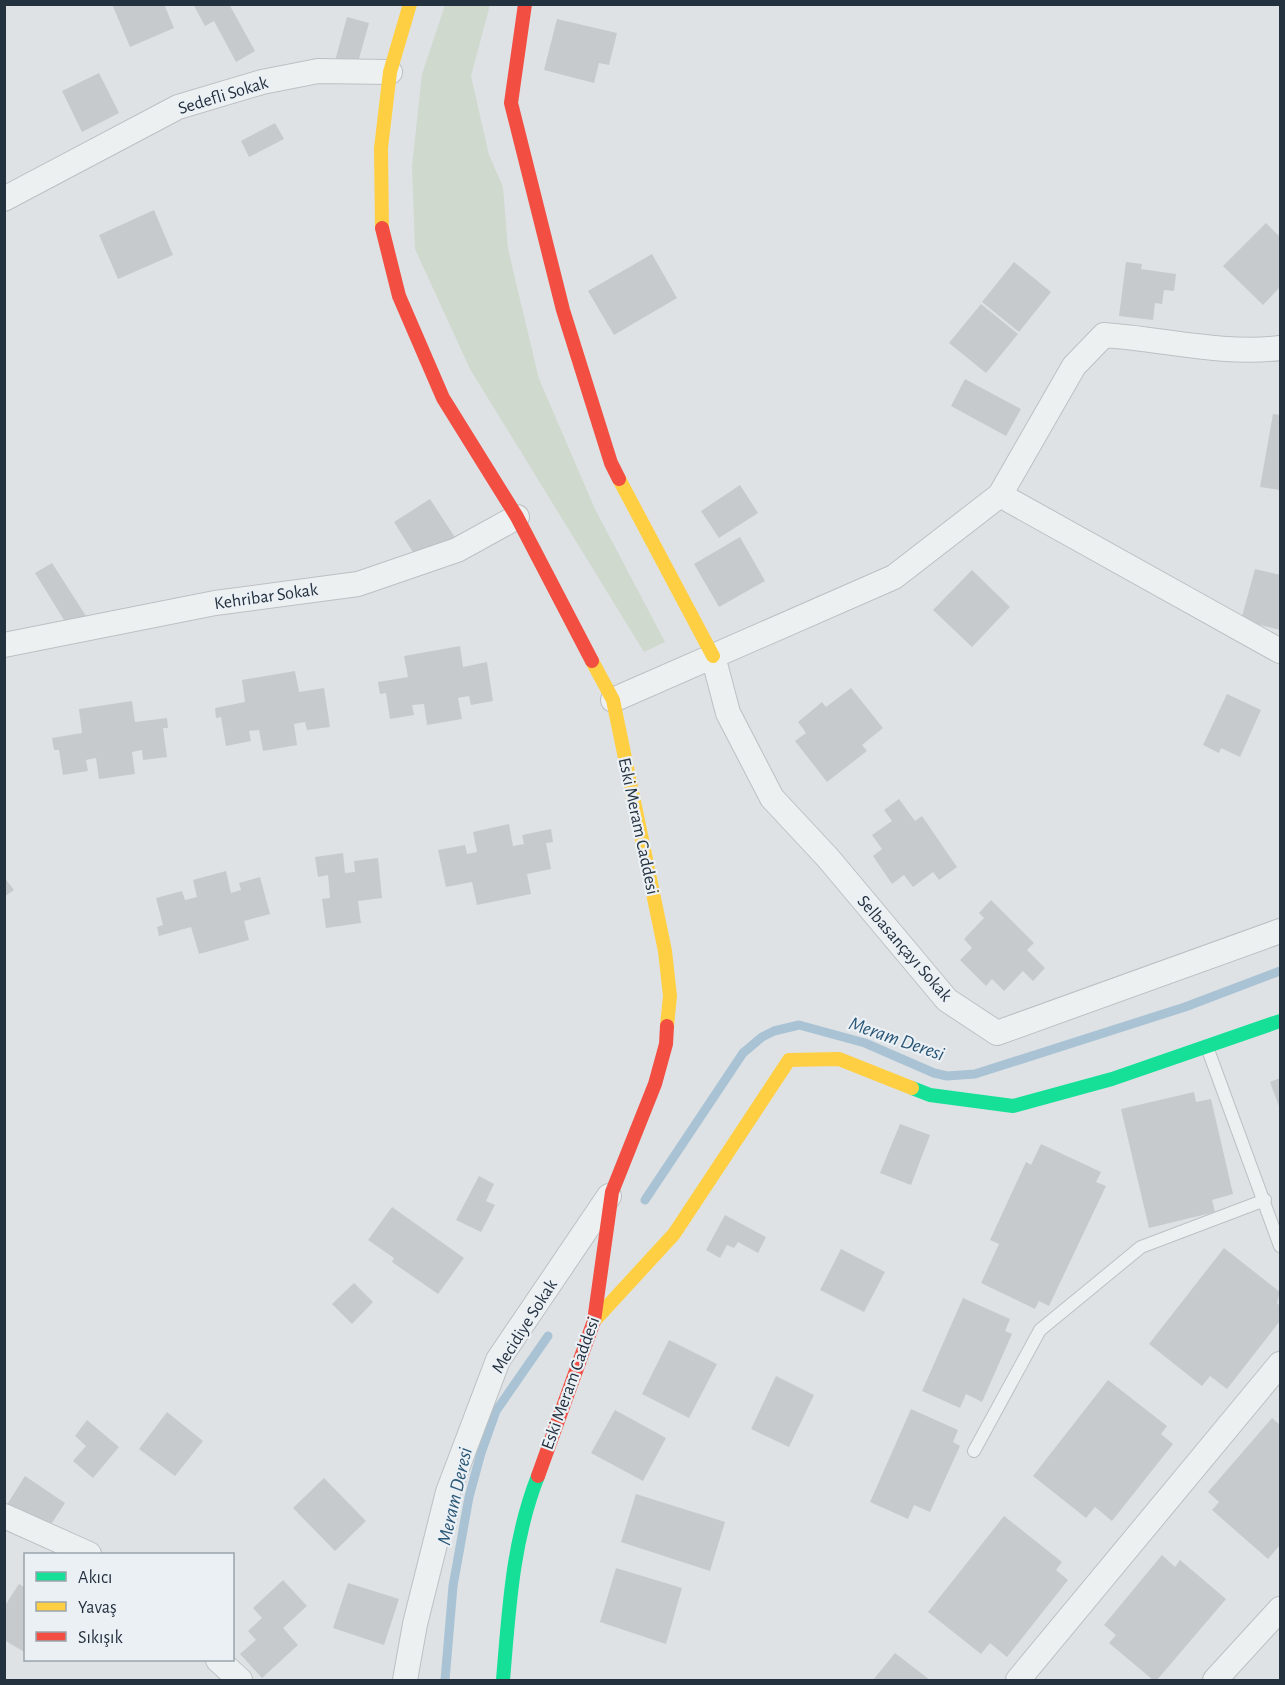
<svg xmlns="http://www.w3.org/2000/svg" width="1285" height="1685" font-family="'Alegreya Sans',sans-serif">
<style>
.green{fill:#d0d9ce}
.lines{fill:none;stroke-linecap:round;stroke-linejoin:round}
.stream{stroke:#a9c3d4;stroke-width:9}
.building{fill:#c6cacd}
.lane-casing{stroke:#bcc0c3;stroke-width:14}
.street-casing{stroke:#bcc0c3;stroke-width:26}
.lane{stroke:#edf0f1;stroke-width:12}
.street{stroke:#edf0f1;stroke-width:24}
.fast{stroke:#16e098;stroke-width:14}
.slow{stroke:#ffcf43;stroke-width:14}
.jam{stroke:#f24e42;stroke-width:14}
.labels{text-anchor:middle;stroke-width:4.5;stroke-linejoin:round;paint-order:stroke}
.street-label{font-size:18px;fill:#24313f;stroke:#ebf0f5}
.water-label{font-size:20px;font-style:italic;fill:#2a5777;stroke:#ebf0f5}
</style>
<rect width="100%" height="100%" fill="#dee2e5"/>
<path class="green" d="M 445,5 L 490,5 L 471,76 L 489,155 L 503,187 L 508,249 L 539,379 L 595,509 L 665,642 L 644,652 L 470,369 L 415,249 L 412,166 L 422,74 Z"/>
<g class="lines">
<path class="stream" d="M 645,1200 L 743,1053 L 762,1037 L 774,1031 L 799,1025 L 865,1043 L 934,1073 L 947,1076 L 975,1074 L 1185,1007 L 1280,971
M 445,1680 L 453,1586 L 469,1497 L 481,1453 L 496,1411 L 548,1336"/>
</g>
<path class="building" d="M 112,4 L 164,4 L 174,28 L 130,47 Z
M 193,4 L 229,4 L 255,51 L 236,62 L 214,21 L 205,26 Z
M 347,17 L 369,23 L 357,66 L 335,61 Z
M 557,19 L 617,33 L 609,65 L 599,63 L 594,83 L 544,70 Z
M 99,73 L 119,113 L 82,132 L 62,91 Z
M 275,123 L 284,139 L 249,157 L 241,141 Z
M 154,210 L 173,255 L 118,279 L 99,235 Z
M 1266,223 L 1280,237 L 1280,287 L 1263,305 L 1223,266 Z
M 652,254 L 677,298 L 614,335 L 588,291 Z
M 1014,262 L 1051,292 L 1019,332 L 982,302 Z
M 1126,262 L 1142,264 L 1141,269 L 1176,274 L 1174,291 L 1164,290 L 1162,304 L 1155,303 L 1153,320 L 1119,316 Z
M 981,304 L 1018,334 L 986,373 L 949,343 Z
M 965,379 L 1021,409 L 1006,436 L 951,406 Z
M 1273,414 L 1280,415 L 1280,490 L 1260,487 Z
M 740,485 L 758,513 L 719,538 L 701,511 Z
M 430,499 L 456,539 L 419,562 L 394,522 Z
M 740,537 L 765,581 L 719,607 L 694,564 Z
M 52,563 L 86,616 L 69,628 L 35,573 Z
M 1255,569 L 1280,575 L 1280,630 L 1241,620 Z
M 972,570 L 1010,607 L 972,647 L 933,610 Z
M 460,646 L 463,667 L 487,662 L 493,701 L 471,705 L 469,696 L 458,698 L 462,719 L 427,725 L 424,704 L 412,705 L 414,715 L 390,719 L 386,693 L 380,694 L 378,682 L 408,677 L 404,656 Z
M 295,671 L 299,692 L 324,688 L 330,727 L 307,730 L 305,722 L 294,724 L 297,745 L 263,751 L 259,730 L 249,731 L 251,741 L 226,746 L 221,717 L 216,718 L 215,708 L 245,702 L 242,680 Z
M 851,688 L 883,728 L 862,745 L 867,751 L 827,782 L 795,741 L 806,733 L 798,722 L 822,702 L 826,707 Z
M 1227,694 L 1261,710 L 1240,757 L 1221,748 L 1219,753 L 1203,745 Z
M 132,701 L 135,722 L 167,718 L 168,728 L 163,728 L 167,757 L 143,760 L 142,750 L 132,752 L 135,774 L 99,779 L 96,758 L 86,760 L 88,771 L 63,775 L 59,750 L 54,750 L 52,738 L 82,733 L 79,709 Z
M 899,799 L 915,821 L 922,816 L 957,867 L 939,880 L 933,872 L 913,887 L 904,875 L 892,884 L 873,856 L 882,849 L 872,835 L 892,821 L 884,810 Z
M 509,824 L 513,846 L 524,844 L 522,835 L 551,829 L 553,842 L 546,843 L 551,869 L 527,874 L 531,894 L 477,905 L 472,882 L 446,887 L 438,850 L 465,845 L 467,854 L 477,852 L 473,832 Z
M 343,853 L 345,873 L 355,872 L 354,861 L 378,858 L 382,898 L 358,901 L 361,923 L 326,928 L 322,899 L 330,898 L 328,875 L 318,877 L 315,857 Z
M 226,871 L 231,893 L 241,890 L 239,883 L 260,877 L 270,914 L 244,921 L 249,940 L 199,954 L 191,927 L 159,936 L 157,927 L 163,925 L 156,898 L 182,891 L 185,900 L 197,897 L 193,880 Z
M 4,877 L 14,890 L 4,897 Z
M 991,900 L 1034,943 L 1027,950 L 1045,968 L 1033,981 L 1023,971 L 1004,991 L 992,979 L 986,986 L 960,960 L 972,948 L 964,939 L 984,918 L 979,913 Z
M 1280,1078 L 1280,1109 L 1270,1082 Z
M 1194,1092 L 1196,1102 L 1211,1099 L 1233,1194 L 1212,1200 L 1215,1212 L 1149,1228 L 1121,1109 Z
M 900,1124 L 930,1135 L 911,1185 L 880,1173 Z
M 1041,1144 L 1101,1172 L 1096,1182 L 1106,1186 L 1049,1306 L 1039,1301 L 1035,1309 L 981,1283 L 999,1244 L 990,1240 L 1026,1162 L 1031,1165 Z
M 479,1176 L 494,1184 L 486,1201 L 495,1205 L 481,1232 L 456,1220 Z
M 392,1207 L 464,1258 L 438,1294 L 392,1262 L 394,1258 L 368,1240 Z
M 725,1215 L 766,1237 L 758,1253 L 738,1242 L 734,1248 L 727,1245 L 720,1258 L 706,1250 Z
M 1224,1248 L 1280,1292 L 1277,1303 L 1280,1306 L 1280,1321 L 1227,1389 L 1210,1376 L 1202,1386 L 1149,1344 Z
M 841,1249 L 885,1272 L 864,1312 L 820,1290 Z
M 354,1283 L 373,1302 L 352,1324 L 332,1304 Z
M 963,1298 L 1010,1319 L 1005,1331 L 1012,1334 L 982,1402 L 966,1394 L 960,1408 L 922,1391 Z
M 669,1340 L 717,1364 L 689,1418 L 642,1394 Z
M 776,1376 L 814,1395 L 789,1447 L 751,1429 Z
M 1108,1380 L 1167,1426 L 1161,1434 L 1173,1444 L 1112,1521 L 1095,1507 L 1086,1518 L 1033,1476 Z
M 911,1409 L 958,1430 L 953,1442 L 960,1446 L 930,1512 L 914,1505 L 908,1519 L 870,1502 Z
M 615,1410 L 666,1438 L 643,1481 L 591,1453 Z
M 167,1412 L 203,1441 L 175,1476 L 139,1449 Z
M 1272,1418 L 1280,1425 L 1280,1545 L 1268,1559 L 1212,1510 L 1219,1502 L 1208,1492 Z
M 87,1420 L 119,1447 L 93,1478 L 73,1461 L 86,1446 L 75,1436 Z
M 25,1476 L 65,1503 L 46,1532 L 6,1506 Z
M 324,1478 L 366,1521 L 335,1551 L 293,1508 Z
M 636,1494 L 725,1522 L 710,1571 L 621,1542 Z
M 1004,1516 L 1062,1562 L 1056,1570 L 1068,1580 L 1007,1657 L 990,1643 L 981,1654 L 928,1612 Z
M 1162,1555 L 1175,1567 L 1180,1560 L 1226,1599 L 1157,1680 L 1153,1680 L 1109,1643 L 1116,1635 L 1104,1625 Z
M 616,1568 L 682,1588 L 666,1644 L 600,1622 Z
M 283,1580 L 307,1606 L 283,1628 L 298,1645 L 262,1678 L 240,1654 L 256,1640 L 248,1631 L 262,1618 L 253,1608 Z
M 348,1583 L 399,1599 L 384,1645 L 333,1628 Z
M 19,1584 L 26,1588 L 26,1653 L 4,1640 L 4,1607 Z
M 895,1653 L 930,1680 L 873,1680 Z"/>
<g class="lines">
<g class="lane-casing">
<path id="lane" d="M 1207,1047 L 1280,1246
M 974,1451 L 1040,1330 L 1141,1247 L 1265,1200"/>
</g>
<g class="street-casing">
<path id="street" d="M 4,199 L 178,107 L 262,82 L 318,71 L 390,72
M 1000,495 L 1280,651
M 4,645 L 215,603 L 358,584 L 457,550 L 517,517
M 713,656 L 728,713 L 772,798 L 828,858 L 947,1000 L 997,1033 L 1280,931
M 613,700 L 894,577 L 1000,495 L 1074,366 L 1104,335 C 1162,339 1223,355 1280,348
M 4,1516 L 89,1554
M 218,1660 L 240,1680
M 405,1680 L 415,1624 L 448,1492 L 498,1360 L 609,1196
M 1018,1680 L 1280,1364
M 1215,1680 L 1280,1609"/>
</g>
<use href="#lane" class="lane"/>
<use href="#street" class="street"/>
<path class="fast" d="M 912,1088 L 930,1095 L 1013,1106 L 1112,1079 L 1280,1021
M 503,1680 C 509,1610 512,1542 538,1476"/>
<path class="slow" d="M 382,228 L 381,148 L 390,72 L 410,4
M 619,479 L 713,656
M 592,661 L 613,700 L 665,951 L 670,996 L 667,1026
M 594,1321 L 674,1234 L 789,1060 L 839,1059 L 912,1088"/>
<path class="jam" d="M 525,4 L 511,103 L 563,310 L 611,463 L 619,479
M 382,228 L 399,296 L 443,398 L 517,517 L 592,661
M 538,1476 L 594,1321 L 612,1192 L 655,1084 L 666,1044 L 667,1026"/>
</g>
<g class="labels">
<g class="street-label">
<text transform="translate(223 95) rotate(-17)" y="6">Sedefli Sokak</text>
<text transform="translate(266 596) rotate(-8)" y="6">Kehribar Sokak</text>
<text transform="translate(639 826) rotate(78)" y="6">Eski Meram Caddesi</text>
<text transform="translate(905 948) rotate(49)" y="6">Selbasançayı Sokak</text>
<text transform="translate(524 1326) rotate(-58)" y="6">Mecidiye Sokak</text>
<text transform="translate(570 1383) rotate(-70)" y="6">Eski Meram Caddesi</text>
</g>
<g class="water-label">
<text transform="translate(897 1038) rotate(19)" y="7">Meram Deresi</text>
<text transform="translate(454 1496) rotate(-77)" y="7">Meram Deresi</text>
</g>
</g>
<rect width="1285" height="1685" fill="none" stroke="#24313f" stroke-width="12"/>
<rect x="24" y="1553" width="210" height="108" fill="#ebf0f5" stroke="#9ba4ac" stroke-width="1.5"/>
<rect x="36" y="1572" width="30" height="9" fill="#16e098" stroke="#9ba4ac" stroke-width="1.5"/>
<text x="78" y="1583" font-size="18" fill="#24313f">Akıcı</text>
<rect x="36" y="1602" width="30" height="9" fill="#ffcf43" stroke="#9ba4ac" stroke-width="1.5"/>
<text x="78" y="1613" font-size="18" fill="#24313f">Yavaş</text>
<rect x="36" y="1632" width="30" height="9" fill="#f24e42" stroke="#9ba4ac" stroke-width="1.5"/>
<text x="78" y="1643" font-size="18" fill="#24313f">Sıkışık</text>
</svg>
